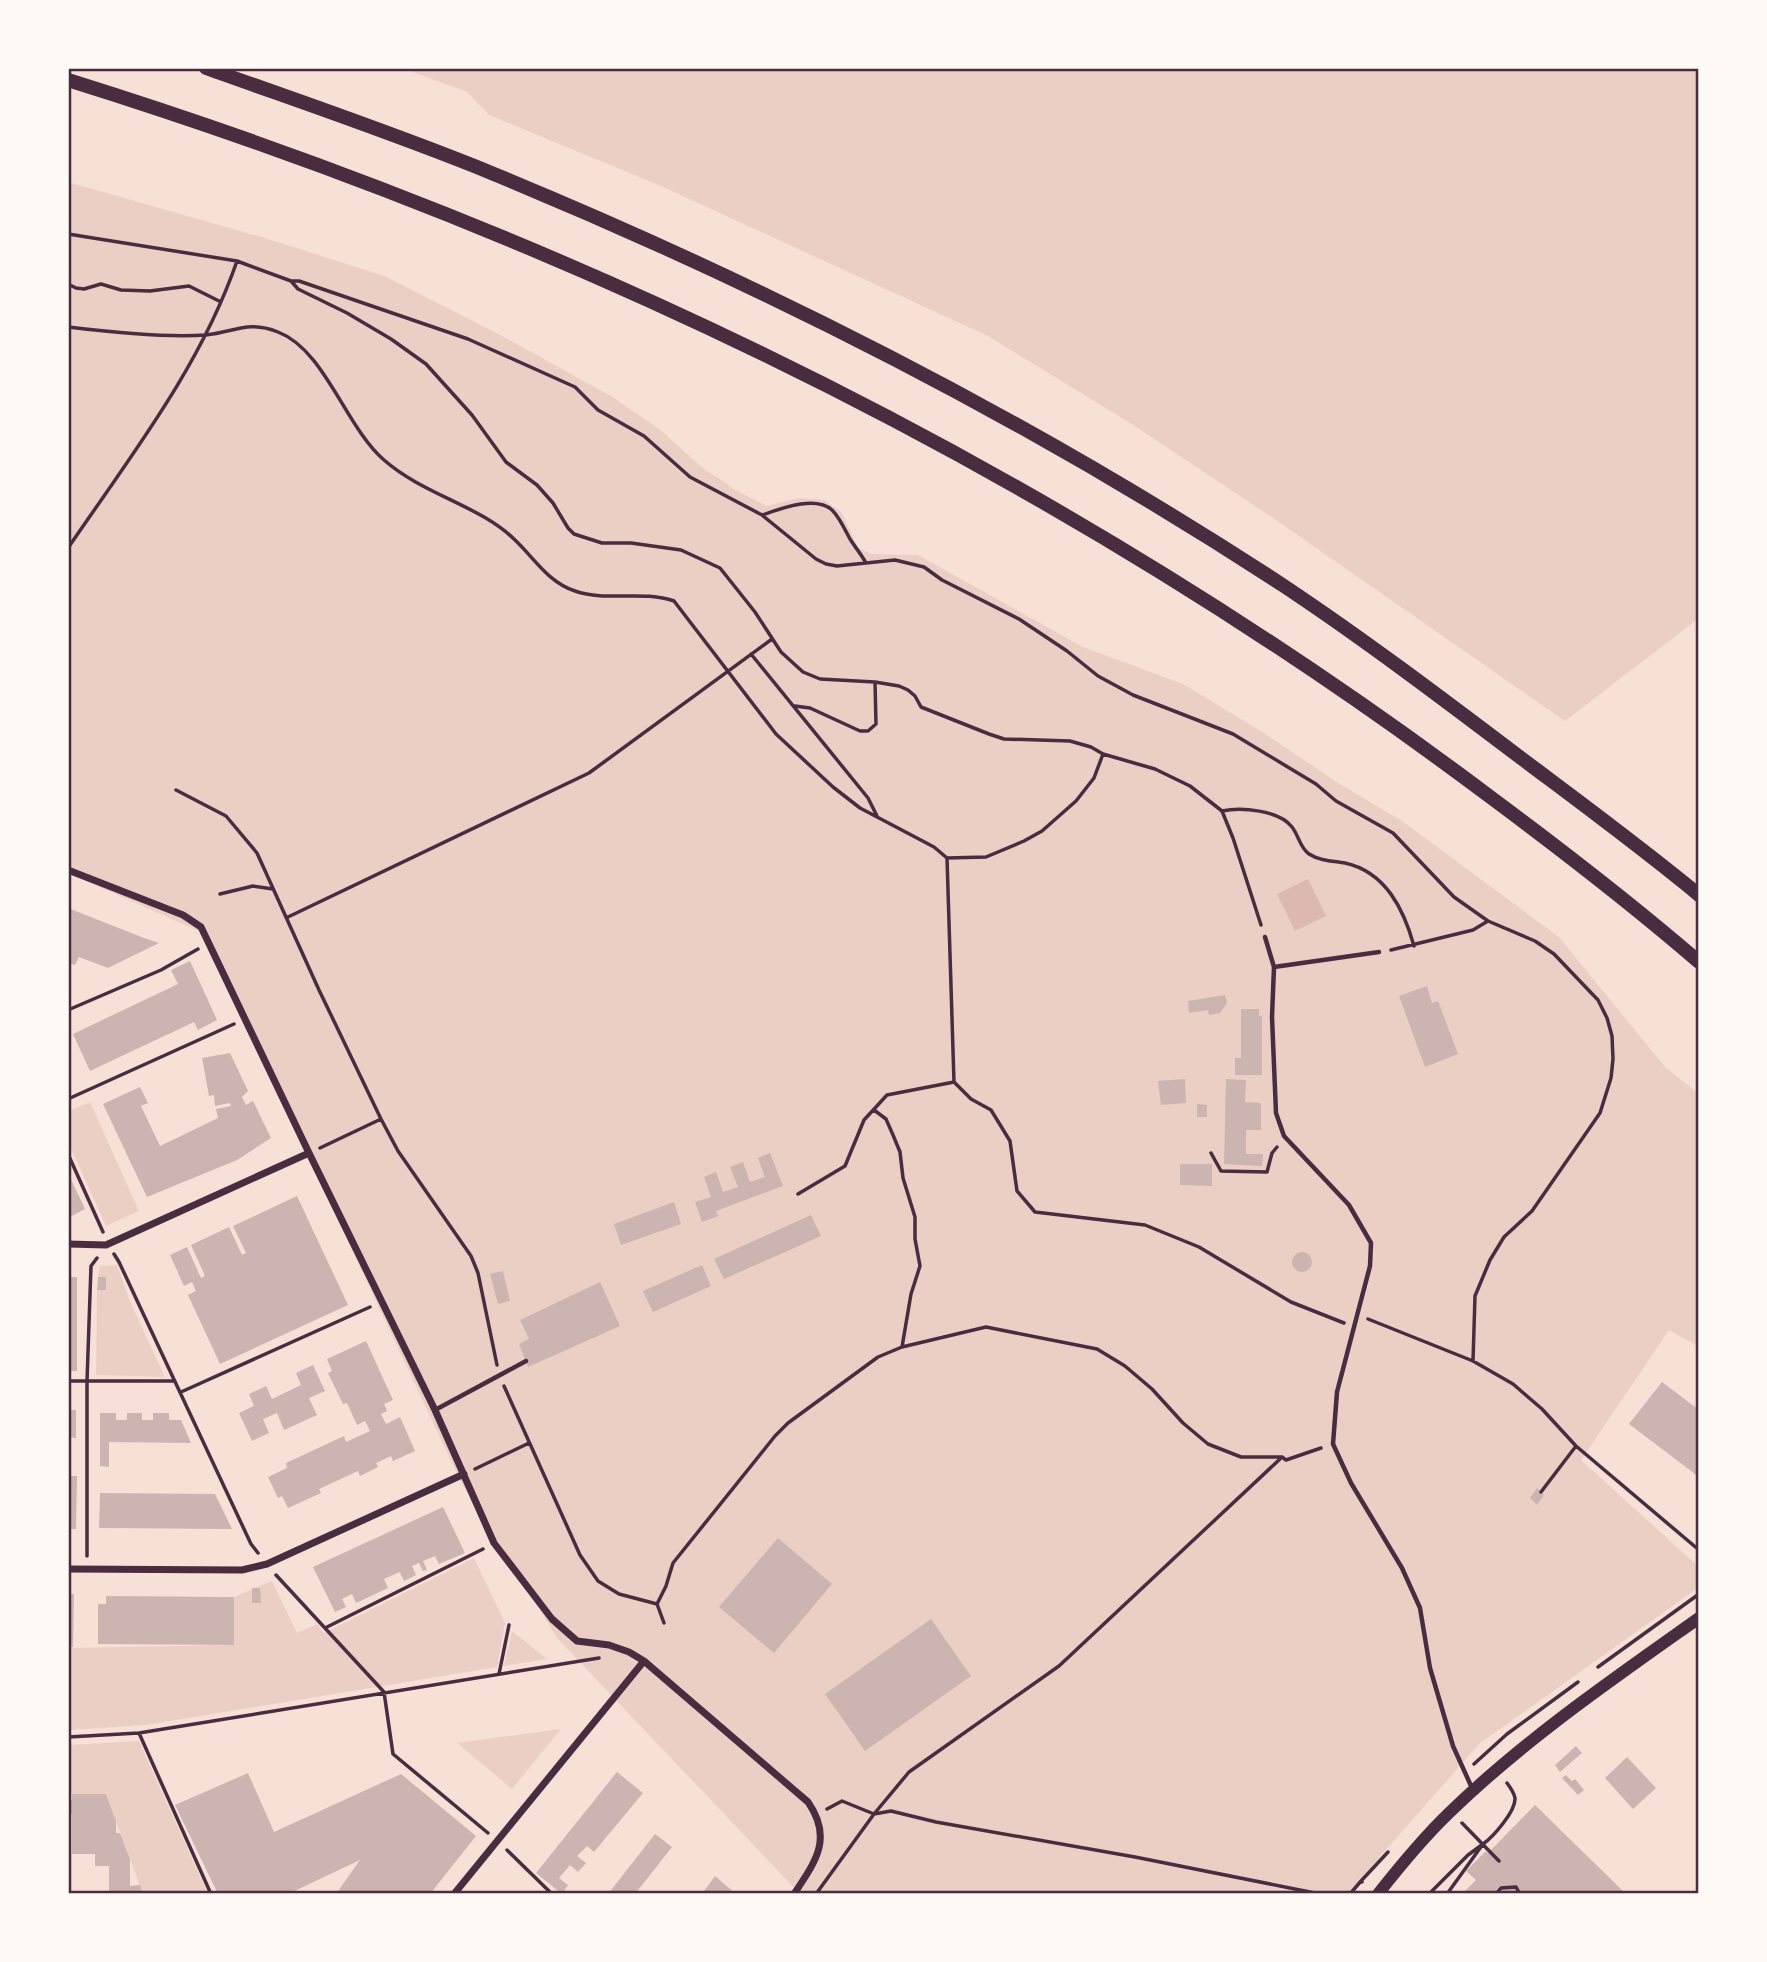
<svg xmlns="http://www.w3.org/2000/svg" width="1767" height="1962" font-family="Ubuntu,sans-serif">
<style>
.green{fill:#ebcfc5}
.water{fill:#dcb8b0}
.building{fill:#ccb4b1}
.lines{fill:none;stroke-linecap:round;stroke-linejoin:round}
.path{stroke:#4a2c40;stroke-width:3.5}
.service{stroke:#4a2c40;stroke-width:4.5}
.minor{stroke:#4a2c40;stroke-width:7}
.secondary{stroke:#4a2c40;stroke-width:12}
.trunk{stroke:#4a2c40;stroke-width:14}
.neatline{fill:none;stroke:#4a2c40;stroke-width:2.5}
</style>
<rect width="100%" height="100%" fill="#f7e1d7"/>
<path class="green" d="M 402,68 L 1699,68 L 1699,618 L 1565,721 L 1276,520 L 1130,423 L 988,336 L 661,186 L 489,115 L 467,92 Z
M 68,182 L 265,238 L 384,276 L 491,330 L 611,396 L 659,429 L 703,468 L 739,492 L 767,506 L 799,498 L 824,500 L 841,512 L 858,547 L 870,554 L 918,555 L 1083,647 L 1183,684 L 1264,733 L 1335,781 L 1402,821 L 1559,937 L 1665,1067 L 1699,1094 L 1699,1347 L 1669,1330 L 1581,1460 L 1699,1567 L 1699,1587 L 1479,1744 L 1347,1894 L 800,1894 L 557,1638 L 460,1480 L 203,933 L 68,873 Z
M 90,1102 L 139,1211 L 106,1226 L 68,1142 L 68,1112 Z
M 117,1265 L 131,1304 L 165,1377 L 96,1375 L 97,1290 L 106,1277 L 98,1277 L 100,1266 Z
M 474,1558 L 505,1623 L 497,1667 L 146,1725 L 68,1730 L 68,1648 L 233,1645 L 234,1597 L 272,1581 L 297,1633 L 317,1624 L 324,1633 Z
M 512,1631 L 547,1659 L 504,1666 Z
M 561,1729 L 512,1789 L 457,1743 Z
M 139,1741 L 208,1894 L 143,1894 L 106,1794 L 68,1794 L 68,1745 Z"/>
<path class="water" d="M 1308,879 L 1326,916 L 1295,931 L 1277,894 Z"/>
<path class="building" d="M 68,908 L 144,938 L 159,943 L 108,968 L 79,957 L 75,965 L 68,963 Z
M 190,961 L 217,1020 L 198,1030 L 194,1022 L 90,1071 L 73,1034 L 178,984 L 171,970 Z
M 1427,986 L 1432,1003 L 1438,1001 L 1458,1054 L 1425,1067 L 1399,996 Z
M 1225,995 L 1227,1003 L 1220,1013 L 1209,1015 L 1208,1010 L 1189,1013 L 1188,1001 Z
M 1241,1009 L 1259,1009 L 1259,1016 L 1262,1016 L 1262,1075 L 1235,1075 L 1235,1058 L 1241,1058 Z
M 230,1053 L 248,1091 L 242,1097 L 246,1105 L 253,1101 L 271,1138 L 237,1160 L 147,1197 L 103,1104 L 140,1087 L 148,1103 L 141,1106 L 160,1146 L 218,1118 L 216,1109 L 231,1106 L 230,1103 L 215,1106 L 214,1095 L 209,1096 L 202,1058 Z
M 1185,1079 L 1186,1103 L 1161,1105 L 1158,1081 Z
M 1226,1079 L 1246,1080 L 1245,1102 L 1261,1103 L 1261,1130 L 1246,1130 L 1246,1154 L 1263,1154 L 1262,1166 L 1224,1164 Z
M 1197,1104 L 1207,1105 L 1207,1117 L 1197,1117 Z
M 770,1153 L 783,1186 L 716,1211 L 718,1216 L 702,1222 L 695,1202 L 711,1197 L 704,1177 L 716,1172 L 723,1192 L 738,1187 L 730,1167 L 743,1162 L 750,1182 L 765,1177 L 758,1158 Z
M 1180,1164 L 1212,1164 L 1212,1186 L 1180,1185 Z
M 68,1173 L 85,1209 L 68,1218 Z
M 297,1196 L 348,1305 L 220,1364 L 188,1295 L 196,1291 L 192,1282 L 184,1286 L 170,1255 L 187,1247 L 201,1278 L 205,1276 L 191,1245 L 229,1227 L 242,1255 L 246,1253 L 233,1226 Z
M 674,1202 L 681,1224 L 621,1245 L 614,1224 Z
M 811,1215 L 821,1236 L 724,1279 L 714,1259 Z
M1292 1262a10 10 0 1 1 20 0a10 10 0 1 1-20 0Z
M 702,1265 L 711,1286 L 653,1312 L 643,1291 Z
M 503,1271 L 510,1301 L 498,1304 L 490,1274 Z
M 68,1277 L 77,1277 L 77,1371 L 68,1371 Z
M 98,1277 L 106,1277 L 106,1290 L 97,1290 Z
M 600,1282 L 620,1326 L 528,1367 L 519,1344 L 529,1339 L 520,1320 Z
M 366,1341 L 393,1400 L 384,1404 L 387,1411 L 381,1414 L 386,1424 L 400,1417 L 415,1451 L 393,1461 L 391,1456 L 376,1463 L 378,1467 L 360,1476 L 358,1471 L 319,1489 L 321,1493 L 288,1508 L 282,1496 L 278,1498 L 268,1477 L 287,1468 L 286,1463 L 344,1436 L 346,1442 L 370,1431 L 365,1421 L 357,1425 L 347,1403 L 343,1404 L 328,1373 L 332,1371 L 327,1359 Z
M 313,1365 L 325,1391 L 309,1398 L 317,1415 L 284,1430 L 277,1413 L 263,1419 L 269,1433 L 252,1441 L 239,1413 L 254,1406 L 249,1394 L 266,1386 L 272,1399 L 301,1385 L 296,1373 Z
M 1662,1382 L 1699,1410 L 1699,1477 L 1629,1424 Z
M 68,1410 L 76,1410 L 76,1438 L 68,1437 Z
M 100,1413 L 116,1413 L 116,1420 L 127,1420 L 127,1413 L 142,1413 L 142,1420 L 153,1420 L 153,1413 L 169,1413 L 169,1420 L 181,1420 L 191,1443 L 109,1442 L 109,1467 L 100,1466 Z
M 68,1476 L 77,1476 L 76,1529 L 68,1529 Z
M 1537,1488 L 1544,1495 L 1537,1505 L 1530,1498 Z
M 100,1493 L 215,1494 L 232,1529 L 99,1528 Z
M 443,1507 L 465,1553 L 439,1564 L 435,1556 L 423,1561 L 427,1570 L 423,1571 L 419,1563 L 412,1566 L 416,1575 L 404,1581 L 400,1572 L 384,1579 L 388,1588 L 356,1603 L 352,1594 L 342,1599 L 346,1607 L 335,1612 L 313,1567 Z
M 778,1538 L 832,1584 L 774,1653 L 719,1607 Z
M 252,1588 L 260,1588 L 261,1603 L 252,1603 Z
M 68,1594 L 74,1594 L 73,1647 L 68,1647 Z
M 106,1596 L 234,1597 L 234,1645 L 98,1644 L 98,1604 L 106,1604 Z
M 931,1619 L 971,1676 L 865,1751 L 825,1694 Z
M 1576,1746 L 1582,1753 L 1560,1772 L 1555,1765 Z
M 1627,1757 L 1656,1788 L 1633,1809 L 1605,1778 Z
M 617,1772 L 643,1793 L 594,1852 L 587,1846 L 577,1856 L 586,1863 L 578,1872 L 570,1865 L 559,1878 L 568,1885 L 562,1894 L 536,1873 Z
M 248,1773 L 274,1832 L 401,1774 L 476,1836 L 430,1894 L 336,1894 L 360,1860 L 288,1894 L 218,1894 L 175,1805 Z
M 1566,1775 L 1572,1781 L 1575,1779 L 1584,1790 L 1578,1795 L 1562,1778 Z
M 72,1794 L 106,1794 L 116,1821 L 116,1833 L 120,1833 L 130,1859 L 130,1886 L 140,1885 L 143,1894 L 109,1894 L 109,1866 L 95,1866 L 95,1854 L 72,1854 L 72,1814 L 68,1814 L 68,1800 L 72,1800 Z
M 1535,1805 L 1626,1894 L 1462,1894 L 1476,1880 L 1466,1871 L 1486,1851 L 1488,1853 Z
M 655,1834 L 672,1847 L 635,1894 L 608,1894 Z
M 715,1876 L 736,1894 L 702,1894 Z"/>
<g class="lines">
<path class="path" d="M 68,234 L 237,261 L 291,281 L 299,281 L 468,339 L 575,387 L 598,410 L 644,436 L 690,477 L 762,515 L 816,559 L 826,564 L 837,566 L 895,560 L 924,567 L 942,580 L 1019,619 L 1067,651 L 1098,676 L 1133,695 L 1233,734 L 1316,784 L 1336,801 L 1393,833 L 1454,897 L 1488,921 L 1535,941 L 1554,954 L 1598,1000 L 1607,1018 L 1612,1036 L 1613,1059 L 1611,1078 L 1600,1113 L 1532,1211 L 1504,1237 L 1490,1260 L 1475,1296 L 1473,1361
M 291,281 L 298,289 L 347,313 L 391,339 L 426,364 L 472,415 L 506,462 L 537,485 L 553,503 L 568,528 L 574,534 L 602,543 L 631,543 L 681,550 L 720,568 L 755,612 L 781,652 L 803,672 L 820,679 L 875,682 L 899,686 L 908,690 L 915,696 L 921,707 L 989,734 L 1004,739 L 1070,741 L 1091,747 L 1103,754 L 1155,769 L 1190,786 L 1222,811 L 1233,838 L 1261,925
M 68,284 L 76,288 L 84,289 L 101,284 L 121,290 L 150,291 L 189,286 L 221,302
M 68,327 C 109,332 165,338 206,335 C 235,332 248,320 278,332 C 325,350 345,426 384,460 C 424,495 481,506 515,540 C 535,559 548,582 575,591 C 607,602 642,590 674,601 L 776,734 L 833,787 L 860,808 L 934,847 L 947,858 L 986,857 L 1024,841 L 1042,831 L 1076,801 L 1094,778 L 1103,754
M 762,515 C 780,509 815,495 832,510 C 840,518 845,530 850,539 C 855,547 861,554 866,563
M 68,548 C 130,457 201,366 237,261
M 751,654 L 868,798 L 877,816
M 795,706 L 810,708 L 860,731 L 868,731 L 876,724 L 875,682
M 176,790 L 226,816 L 257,853 L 319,990 L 381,1119 L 398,1151 L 471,1256 L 478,1273 L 497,1365
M 1222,811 C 1241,807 1279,810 1292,827 C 1299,836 1300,848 1309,854 C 1320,861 1333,861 1345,863 C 1386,872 1404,910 1414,946
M 947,858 L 954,1082 L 971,1099 L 991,1110 L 1010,1141 L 1017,1191 L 1035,1212 L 1145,1225 L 1199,1247 L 1291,1302 L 1344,1323
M 220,894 L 253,886 L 273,889
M 288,917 L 589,773 L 772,639
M 1391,950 L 1473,930 L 1488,921
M 68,1010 L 161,970 L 198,949
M 68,1099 L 234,1024
M 874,1110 L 886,1119 L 893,1135 L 900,1152 L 903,1178 L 915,1217 L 915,1239 L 920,1266 L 911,1294 L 902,1347
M 320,1148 L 381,1119
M 1211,1153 L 1221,1171 L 1267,1172 L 1272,1153 L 1277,1147
M 68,1154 L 103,1232
M 798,1194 L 845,1166 L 864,1120 L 887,1095 L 954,1082
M 114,1254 L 119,1262 L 251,1544 L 258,1553
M 1368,1319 L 1473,1361 L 1513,1384 L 1542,1409 L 1576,1446 L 1699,1550
M 68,1381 L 175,1381
M 504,1386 L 580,1555 L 598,1581 L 619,1594 L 657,1604
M 181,1392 L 370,1307
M 475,1469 L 529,1443
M 1541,1492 L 1576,1446
M 87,1556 L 87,1381 L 91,1266 L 97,1258
M 276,1575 L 384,1692 L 393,1754 L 488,1833
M 664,1623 L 657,1604 L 666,1586 L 673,1563 L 775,1436 L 788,1423 L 878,1357 L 902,1347 L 986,1327 L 1097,1349 L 1125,1366 L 1152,1389 L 1183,1423 L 1208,1444 L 1241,1457 L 1282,1457 L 1286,1460 L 1321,1448
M 325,1628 L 483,1549
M 1598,1667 L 1699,1594
M 499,1674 L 509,1625
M 139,1733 L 211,1894
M 68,1737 L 139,1733 L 599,1658
M 1474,1764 L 1507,1734 L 1578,1682
M 827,1809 L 842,1801 L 874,1814 L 891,1811 L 936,1822 L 1135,1857 L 1320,1894
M 1462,1823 L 1499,1861
M 1483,1844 C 1493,1837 1516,1811 1515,1798 C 1514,1793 1510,1787 1507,1783
M 507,1850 L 552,1894
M 1361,1881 L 1388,1852
M 816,1894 L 874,1814 L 909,1772 L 1059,1666 L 1280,1459
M 1350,1894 L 1361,1881 L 1362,1882
M 1429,1894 L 1468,1855 L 1483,1844 L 1447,1894
M 1496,1894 L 1501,1888 L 1516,1887 L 1520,1894"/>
<path class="service" d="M 1265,937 L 1274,967 L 1272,1017 L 1276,1113 L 1284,1136 L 1349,1205 L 1371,1243 L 1370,1266 L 1337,1392 L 1333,1444 L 1351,1483 L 1402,1568 L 1420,1608 L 1430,1668 L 1453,1746 L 1472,1788
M 1274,967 L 1379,952
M 435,1410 L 526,1361"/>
<path class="minor" d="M 68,870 L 183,915 L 201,927 L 309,1153 L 435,1410 L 494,1543 L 552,1619 L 577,1641 L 609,1645 L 629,1652 L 644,1661 L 808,1802 C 833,1838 816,1861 794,1894
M 68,1244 L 106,1245 L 309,1153
M 68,1569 L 242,1570 L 267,1564 L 464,1474
M 454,1894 L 644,1661"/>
<path class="secondary" d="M 1378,1894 C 1400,1866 1423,1838 1449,1813 C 1524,1740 1613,1679 1699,1618"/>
<path class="trunk" d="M 206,68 C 301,102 396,134 489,172 C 764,285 1035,423 1284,586 C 1365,640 1443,699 1521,758 C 1581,803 1641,847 1699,895
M 68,80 C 584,241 1061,474 1493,799 C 1563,851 1633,905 1699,962"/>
</g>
<rect width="1767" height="1962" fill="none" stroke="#fffaf5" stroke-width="140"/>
<rect x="70" y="70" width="1627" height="1822" class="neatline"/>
</svg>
